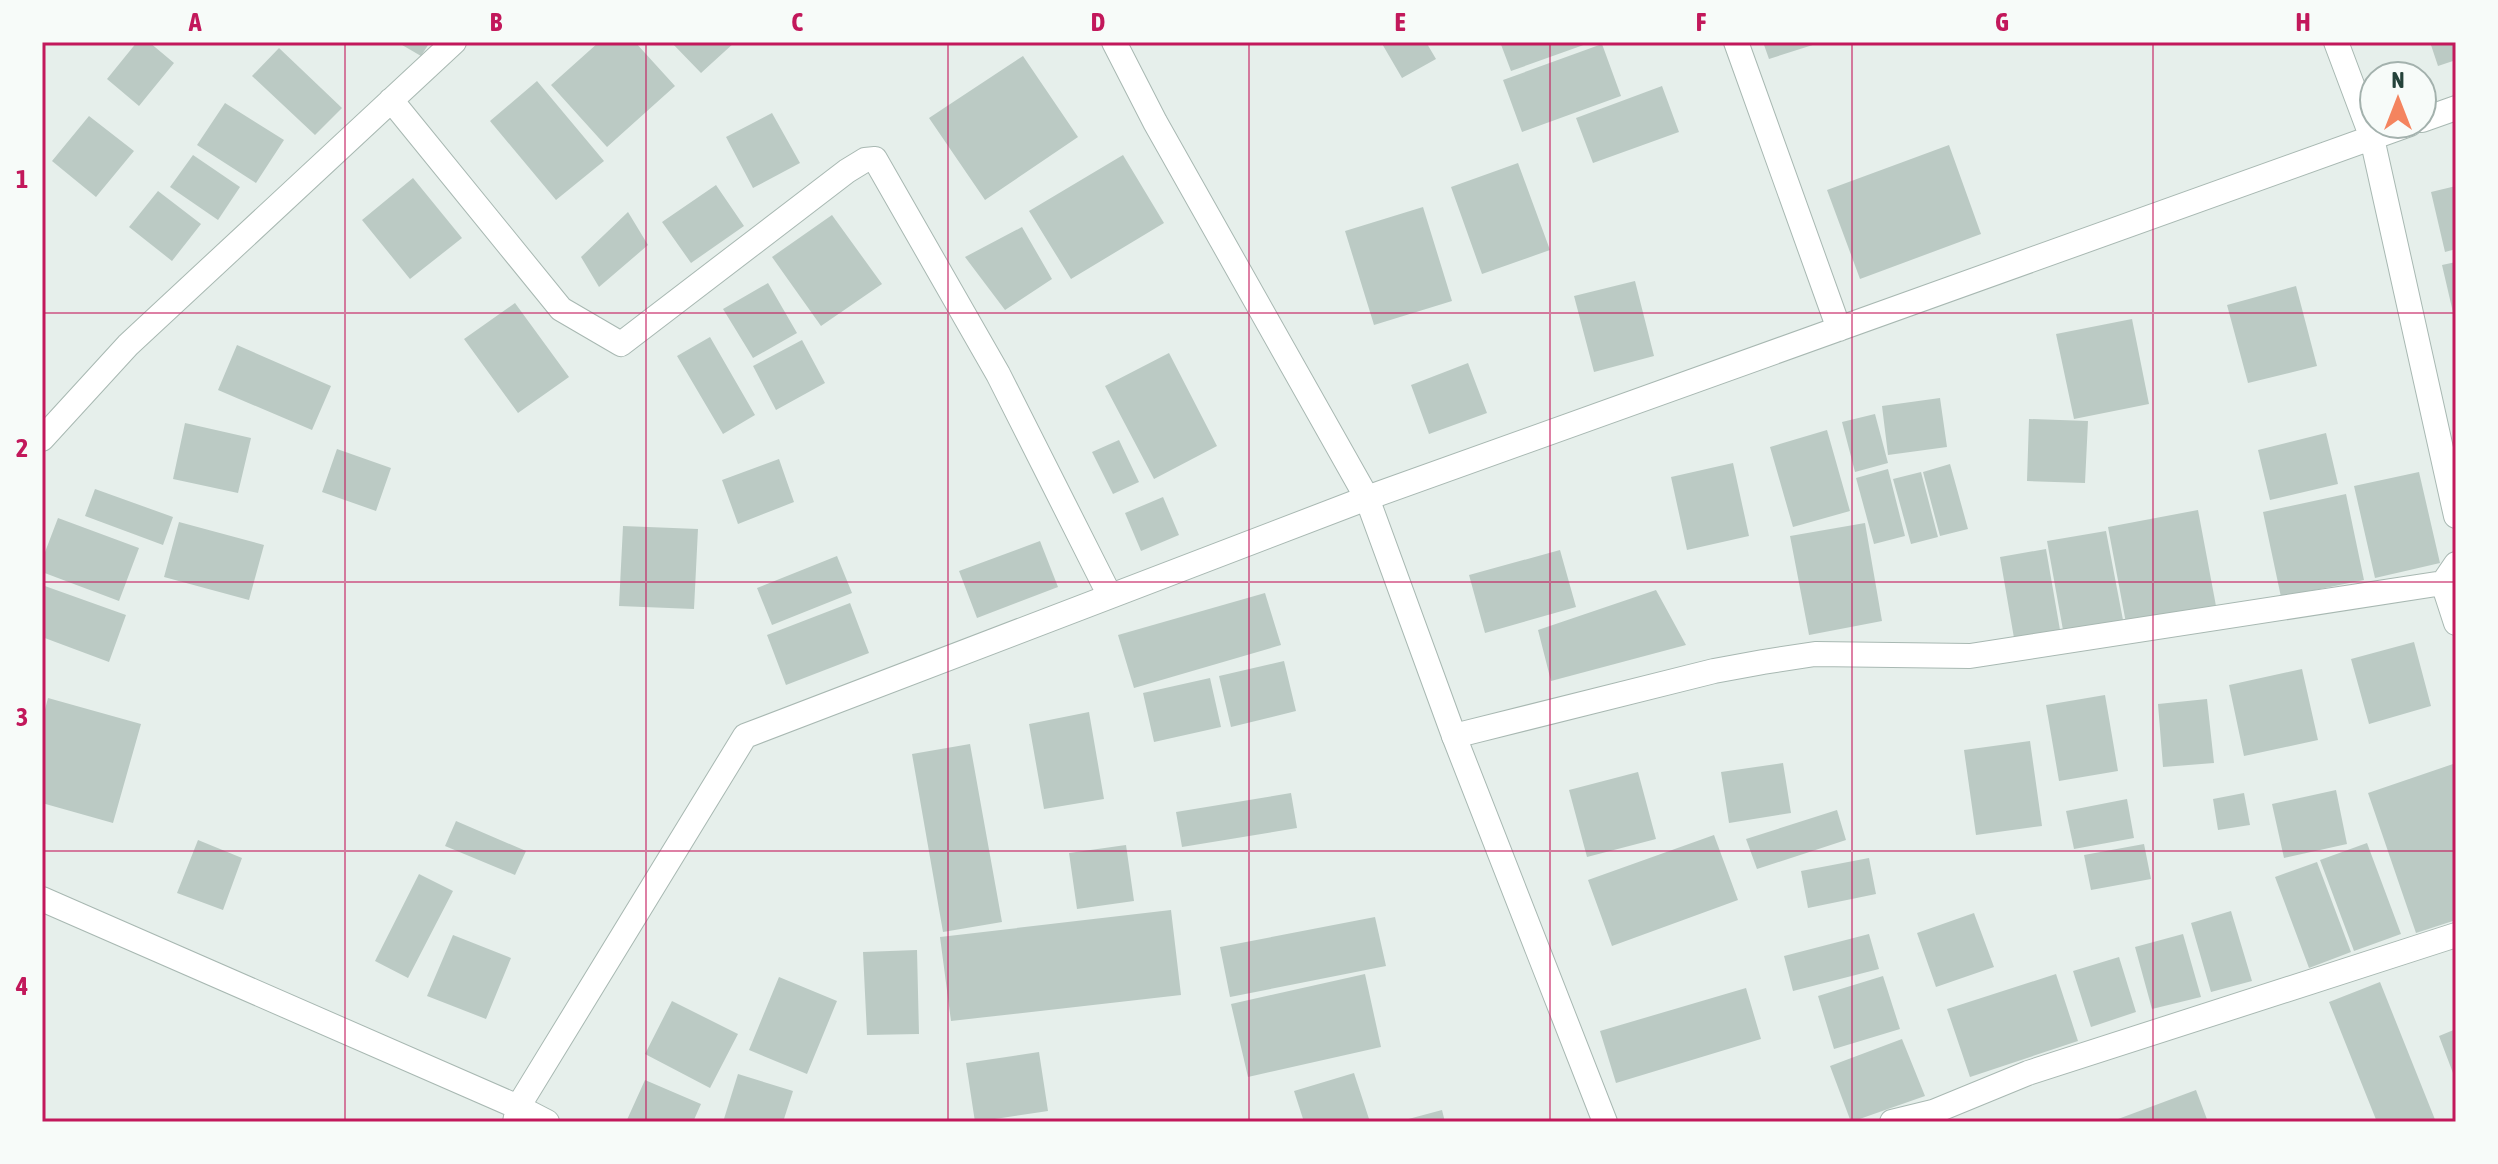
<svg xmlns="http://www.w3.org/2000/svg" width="2498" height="1164" font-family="'Asap Condensed',sans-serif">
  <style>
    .building { fill: #bbcac4 }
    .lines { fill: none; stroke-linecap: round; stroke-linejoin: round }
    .minor-casing { stroke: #a8b8b2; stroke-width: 26 }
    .tertiary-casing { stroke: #a8b8b2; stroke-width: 26 }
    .minor { stroke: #fff; stroke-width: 24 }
    .tertiary { stroke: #fff; stroke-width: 24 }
    .grid { fill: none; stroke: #c2185b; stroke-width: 2; stroke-opacity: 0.55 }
    .neatline { fill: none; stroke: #c2185b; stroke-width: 3 }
    .grid-label { font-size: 26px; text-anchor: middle; font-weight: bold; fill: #c2185b }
  </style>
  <rect width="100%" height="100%" fill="#e6efeb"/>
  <!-- building -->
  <path class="building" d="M137 42H149L174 63 139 106 107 79Z
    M397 42H430L421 56Z
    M599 42H635L675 86 607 147 551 85Z
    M671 42H735L701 73Z
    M1381 42H1426L1436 59 1402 78Z
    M1500 42H1592L1511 71Z
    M1763 42H1819V43L1769 59Z
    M2430 42H2456V60L2438 66Z
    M1602 44 1621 96 1522 132 1503 80Z
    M279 48 342 108 315 135 252 76Z
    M1023 56 1078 137 985 200 929 118Z
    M537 81 604 161 556 200 490 121Z
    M1662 86 1679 132 1593 163 1576 118Z
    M225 103 284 140 256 183 197 145Z
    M772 113 800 163 753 188 726 137Z
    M89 116 134 151 96 197 52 161Z
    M1949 145 1981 234 1860 279 1827 190Z
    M193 155 240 187 218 220 170 187Z
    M1123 155 1164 223 1071 279 1029 211Z
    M1518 163 1550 250 1482 274 1451 187Z
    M413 178 462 238 410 279 362 220Z
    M716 185 744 226 691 263 662 222Z
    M2456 186V249L2445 252 2431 192Z
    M158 191 201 224 172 261 129 227Z
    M1423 207 1452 301 1374 325 1345 231Z
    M628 212 648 245 599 287 581 257Z
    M832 215 882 284 821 326 772 257Z
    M1022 227 1052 279 1005 310 965 257Z
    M2456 262V321H2455L2442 265Z
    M1635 281 1654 356 1594 372 1574 296Z
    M768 283 797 333 753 358 723 309Z
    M2296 286 2317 366 2248 383 2227 305Z
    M515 303 569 377 518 413 464 339Z
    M2132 319 2149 404 2074 419 2056 334Z
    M710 337 755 415 723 434 677 356Z
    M802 340 825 383 776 410 753 366Z
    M237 345 331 386 312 430 218 390Z
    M1169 353 1217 446 1154 479 1105 386Z
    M1468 363 1487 413 1429 434 1411 385Z
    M1940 398 1947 447 1888 455 1882 406Z
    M1875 414 1888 463 1855 472 1842 422Z
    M2029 419 2088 421 2085 483 2027 481Z
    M185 423 251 438 238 493 173 479Z
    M1827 430 1850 511 1793 527 1770 447Z
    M2326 433 2338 484 2270 500 2258 450Z
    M1119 440 1139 482 1113 494 1092 452Z
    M337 449 391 468 376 511 322 492Z
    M779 459 794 502 738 524 722 480Z
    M1733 463 1749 536 1687 550 1671 477Z
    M1950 464 1968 529 1940 536 1923 472Z
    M1888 469 1905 536 1874 544 1856 478Z
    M1921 472 1938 537 1911 544 1893 479Z
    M2419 472 2440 563 2375 578 2354 486Z
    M95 489 173 517 163 545 85 516Z
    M2346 494 2364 580 2281 597 2263 512Z
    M1163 497 1179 535 1141 551 1125 513Z
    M2198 510 2216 606 2126 623 2108 527Z
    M58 518 139 548 119 601 42 572V560Z
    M179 522 264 545 249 600 164 577Z
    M1865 523 1882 621 1809 635 1790 536Z
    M623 526 698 529 694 609 619 606Z
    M2106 531 2123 620 2063 630 2047 541Z
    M1040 541 1058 587 977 618 959 571Z
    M2046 549 2060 630 2014 638 2000 557Z
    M1560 550 1576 607 1485 633 1469 575Z
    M837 556 852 593 772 625 757 588Z
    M42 585 126 615 109 662 42 637Z
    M1656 590 1686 645 1551 681 1538 630Z
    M1265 593 1281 645 1134 688 1118 635Z
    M850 603 869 653 786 685 767 635Z
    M2414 642 2431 706 2369 724 2351 659Z
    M1284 661 1296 711 1231 727 1219 676Z
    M2302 669 2318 740 2244 756 2229 685Z
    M1210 678 1221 727 1154 742 1143 693Z
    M2105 695 2118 771 2059 781 2046 705Z
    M48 698 141 724 113 823 42 803V721Z
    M2207 699 2214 763 2163 767 2158 704Z
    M1089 712 1104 799 1044 809 1029 724Z
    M2030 741 2042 826 1976 835 1964 750Z
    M970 744 1002 922 943 932 912 754Z
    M1783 763 1791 813 1729 823 1721 772Z
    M2456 763V920L2416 933 2368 793Z
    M1638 772 1656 839 1587 857 1569 790Z
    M2336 790 2347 844 2284 858 2272 804Z
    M1291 793 1297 828 1182 847 1176 812Z
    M2244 793 2250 825 2218 830 2213 799Z
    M2127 799 2134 838 2074 849 2066 811Z
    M1837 810 1846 840 1757 869 1746 839Z
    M456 821 526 851 515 875 445 846Z
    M1714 835 1738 900 1612 946 1588 880Z
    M198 840 242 858 223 910 177 893Z
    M2367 843 2401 934 2354 951 2320 860Z
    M2144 844 2151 879 2091 890 2084 855Z
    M1126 845 1134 901 1077 909 1069 853Z
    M1869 858 1876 894 1808 908 1801 871Z
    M2317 862 2351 952 2309 968 2275 877Z
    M419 874 453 891 408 978 375 961Z
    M1171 910 1181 995 951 1021 940 937Z
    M2231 911 2252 981 2211 992 2191 923Z
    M1974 913 1994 967 1936 987 1917 933Z
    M1375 917 1386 966 1230 997 1220 947Z
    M1869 934 1879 969 1793 991 1784 956Z
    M2183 934 2201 997 2152 1009 2135 947Z
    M453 935 511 958 486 1019 427 996Z
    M917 950 919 1034 867 1035 863 952Z
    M2119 957 2136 1012 2091 1027 2073 971Z
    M1365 974 1381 1047 1248 1077 1231 1004Z
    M2056 974 2078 1041 1970 1077 1947 1009Z
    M1883 976 1900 1029 1834 1049 1818 996Z
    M779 977 837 1001 807 1074 749 1050Z
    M2380 982 2436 1122H2377L2329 1002Z
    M1746 988 1761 1039 1616 1083 1600 1031Z
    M672 1001 738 1034 710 1088 645 1054Z
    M2456 1029V1081L2439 1036Z
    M1902 1039 1925 1096 1851 1122 1830 1066Z
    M1039 1052 1048 1111 975 1122 966 1063Z
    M1354 1073 1370 1122H1304L1294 1091Z
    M738 1074 793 1091 783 1122H723Z
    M645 1080 701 1104 693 1122H626Z
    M2196 1090 2208 1122H2110Z
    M1442 1110 1445 1122H1402L1401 1121Z"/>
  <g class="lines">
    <!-- minor casing -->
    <g class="minor-casing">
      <path id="minor" d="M1736 42 1839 329
        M2336 42 2372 138 2456 516
        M391 100 561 309 621 344 847 171 865 160 875 159 998 374 1110 596
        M2422 120 2456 108
        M42 439 128 345 454 42
        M2443 583 2456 623
        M1454 736 1714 671 1763 662 1815 654 1970 656 2443 583 2456 564
        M42 899 518 1107 547 1122
        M515 1122 518 1107 745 736 1367 498 2410 124
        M1892 1122 1933 1112 2028 1073 2456 935"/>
    </g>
    <!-- tertiary casing -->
    <g class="tertiary-casing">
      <path id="tertiary" d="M1114 42 1155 122 1367 498 1454 736 1605 1122"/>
    </g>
    <!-- minor -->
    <use href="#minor" class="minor"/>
    <!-- tertiary -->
    <use href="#tertiary" class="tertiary"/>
  </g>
  <!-- grid -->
  <path class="grid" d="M345 42V1122M646 42V1122M948 42V1122M1249 42V1122M1550 42V1122M1852 42V1122M2153 42V1122M42 313H2456M42 582H2456M42 851H2456"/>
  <!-- border -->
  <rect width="2498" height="1164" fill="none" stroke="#f7fbf9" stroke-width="88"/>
  <!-- north arrow -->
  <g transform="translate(2398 100)"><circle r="38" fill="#f7fbf9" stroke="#a3b1ad" stroke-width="2"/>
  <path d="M0-6L14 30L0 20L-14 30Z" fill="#f4845f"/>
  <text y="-12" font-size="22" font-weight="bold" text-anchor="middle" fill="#24423a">N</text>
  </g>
  <rect x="44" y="44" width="2410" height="1076" class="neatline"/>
  <g class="grid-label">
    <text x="195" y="31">A</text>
    <text x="496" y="31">B</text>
    <text x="797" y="31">C</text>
    <text x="1098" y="31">D</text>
    <text x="1400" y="31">E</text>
    <text x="1701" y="31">F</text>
    <text x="2002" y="31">G</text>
    <text x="2303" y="31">H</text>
    <text x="22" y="188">1</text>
    <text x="22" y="457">2</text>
    <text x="22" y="726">3</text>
    <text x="22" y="995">4</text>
  </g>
</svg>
